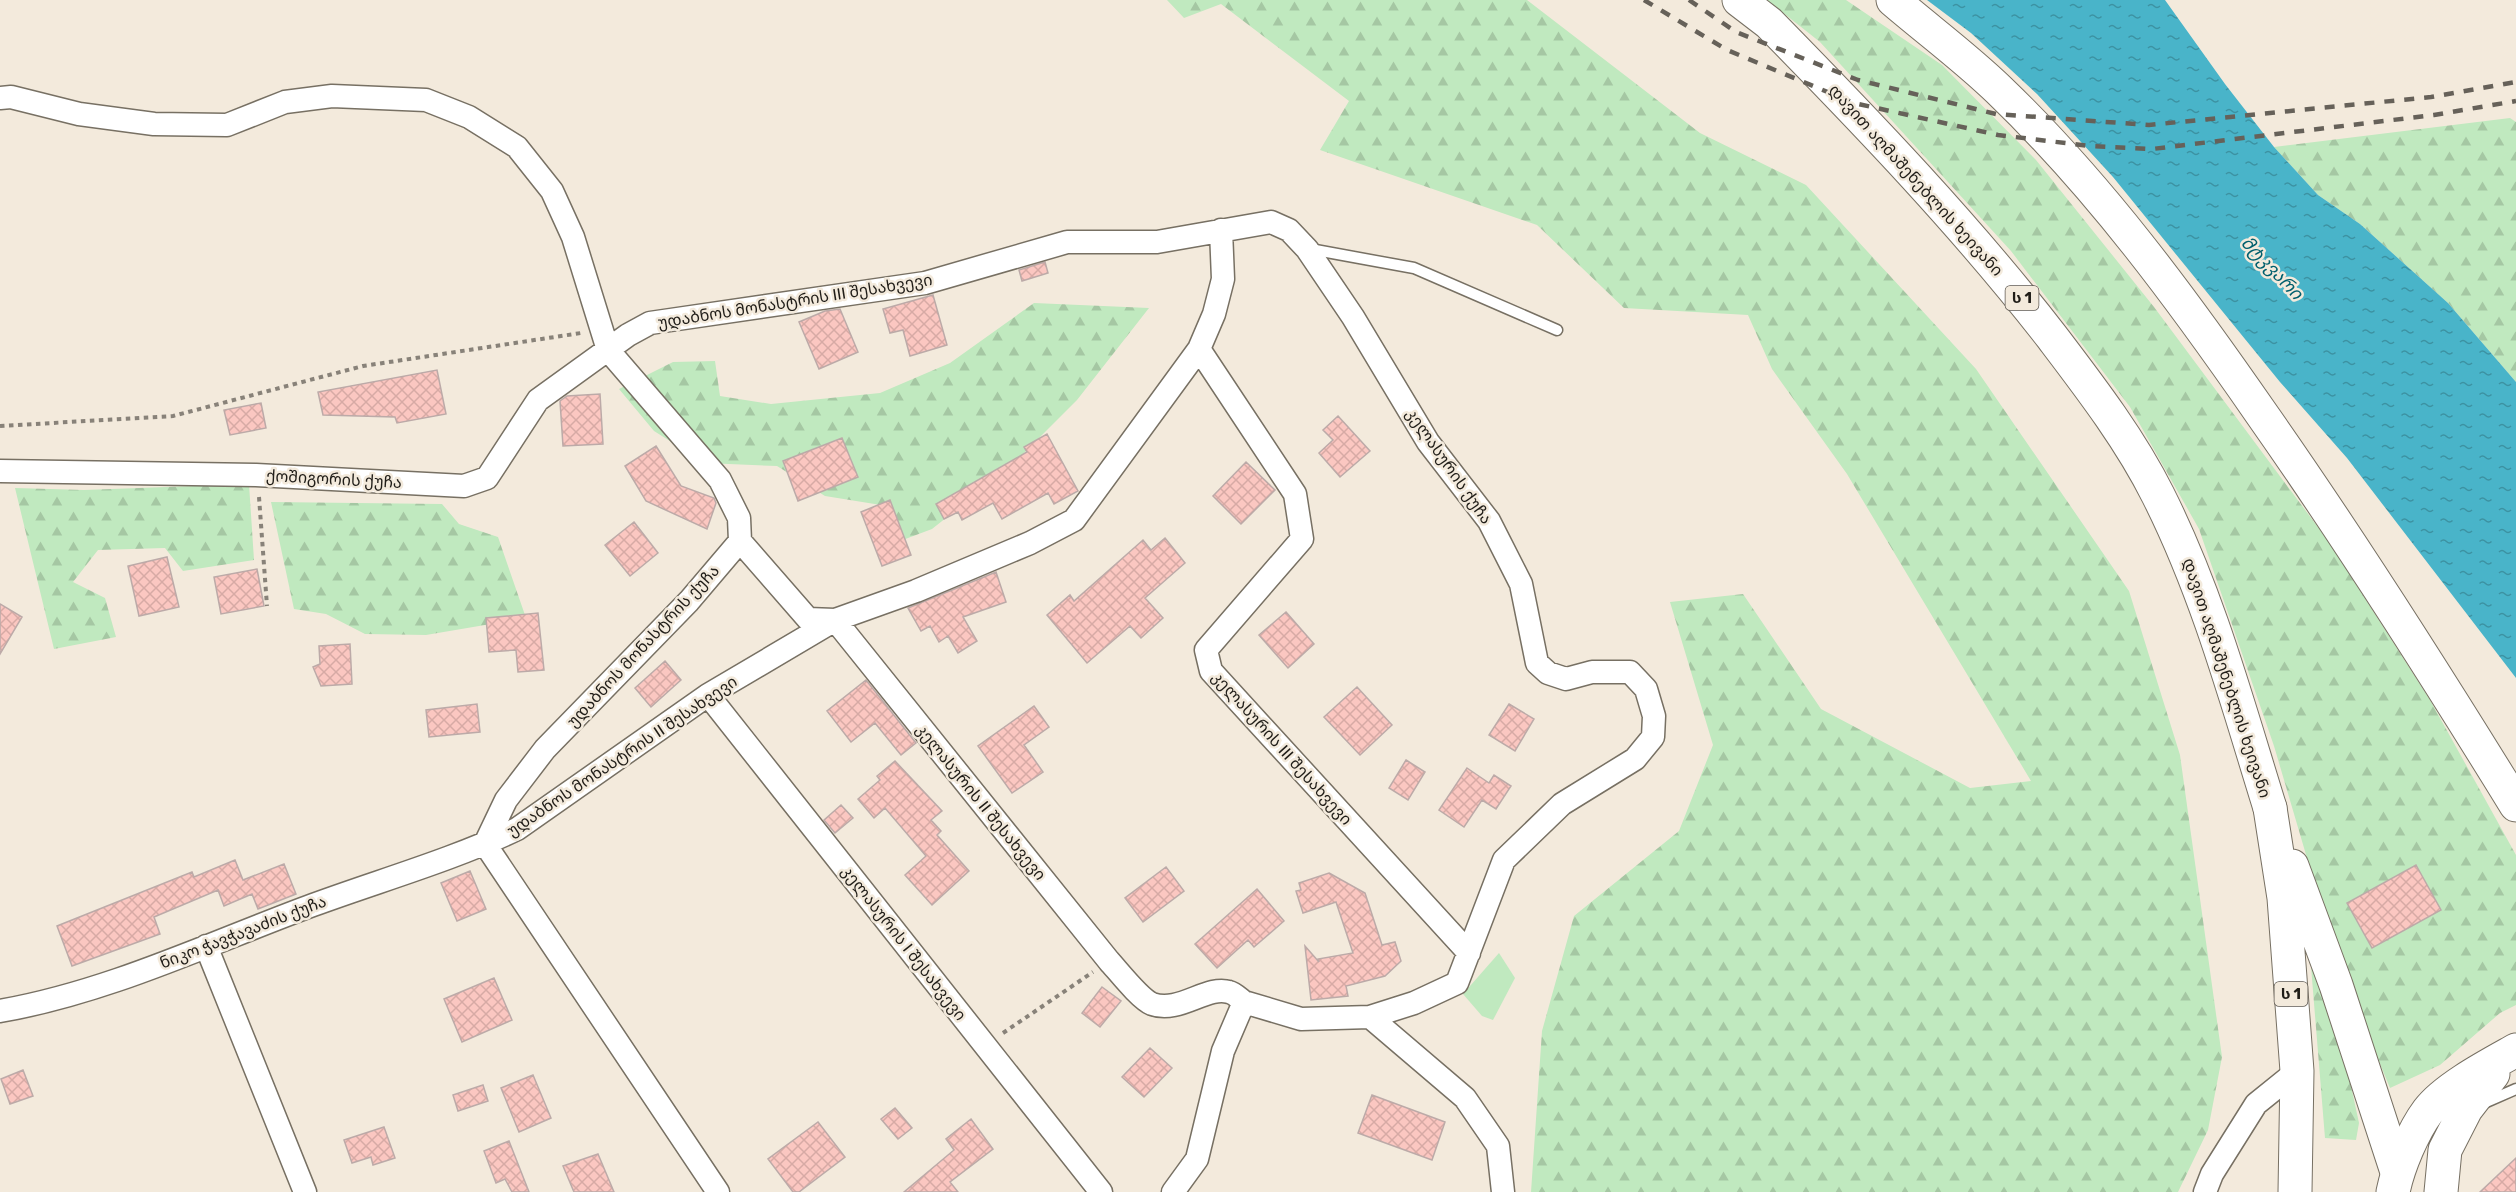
<svg xmlns="http://www.w3.org/2000/svg" width="2516" height="1192" font-family="Rubik,'Noto Sans Georgian',sans-serif">
  <style>
    .green { fill: #c0e9bf }
    .forest { fill: url(#forest-firs) }
    .water { fill: url(#water-ripples) }
    .building { fill: url(#building-cross-hatch); stroke: #bcaaa8; stroke-width: 1.5 }
    .lines { fill: none; stroke-linecap: round; stroke-linejoin: round }
    .service-casing { stroke: #777063; stroke-width: 13 }
    .minor-casing { stroke: #777063; stroke-width: 25 }
    .primary-casing { stroke: #777063; stroke-width: 35 }
    .trunk-casing { stroke: #777063; stroke-width: 35 }
    .motorway-casing { stroke: #777063; stroke-width: 35 }
    .path { stroke: #888279; stroke-width: 4; stroke-dasharray: 4.5 4.5; stroke-linecap: butt }
    .service { stroke: #fff; stroke-width: 10 }
    .minor { stroke: #fff; stroke-width: 22 }
    .primary { stroke: #fff; stroke-width: 33 }
    .trunk { stroke: #fff; stroke-width: 33 }
    .motorway { stroke: #fff; stroke-width: 33 }
    .rail { stroke: #666159; stroke-width: 4.5; stroke-dasharray: 10 10; stroke-linecap: butt }
    .labels { text-anchor: middle; dominant-baseline: central; stroke-width: 5; stroke-linejoin: round; paint-order: stroke }
    .shield { fill: #f3eadc; stroke: #5f5a53; stroke-width: 1.5 }
    .shield-label { font-size: 15px; font-weight: bold; fill: #201d18 }
    .street-label { font-size: 16px; fill: #201d18; stroke: #f3eadc }
    .water-label { font-size: 18px; font-style: italic; fill: #005f6d; stroke: #f3eadc }
  </style>
  <defs>
    <pattern id="forest-firs" width="22" height="20" patternUnits="userSpaceOnUse" patternTransform="scale(1.5)"><rect width="22" height="20" fill="#c0e9bf"/><path d="M5 1l3.5 6h-7zM16 11l3.5 6h-7z" fill="#a5c7a3"/></pattern>
    <pattern id="water-ripples" width="26" height="14" patternUnits="userSpaceOnUse" patternTransform="scale(1.5)"><rect width="26" height="14" fill="#49b4c9"/><path d="M2 4q2-2 4 0t4 0M15 11q2-2 4 0t4 0" fill="none" stroke="#3c92a2"/></pattern>
    <pattern id="building-cross-hatch" width="8" height="8" patternUnits="userSpaceOnUse" patternTransform="scale(1.5)"><rect width="8" height="8" fill="#fbc7c1"/><path d="M0 0l8 8M0 8l8-8" fill="none" stroke="#d7aaa5"/></pattern>
  </defs>
  <rect width="100%" height="100%" fill="#f3eadc"/>
  <!-- green -->
  <path class="green" d="M1499 953 1515 978 1493 1020 1482 1016 1463 994Z"/>
  <!-- forest -->
  <path class="forest" d="M1167 0H1527L1700 133 1806 185 1976 369 2129 591 2180 755 2222 1057 2208 1130 2178 1192H1531L1542 1031 1574 916 1679 831 1713 745 1670 602 1743 594 1821 709 1970 788 2031 781 1847 474 1772 369 1748 315 1624 308 1537 225 1320 150 1349 101 1221 4 1184 18Z
    M1767 0H1846L1942 65 2036 160 2154 307 2329 542 2430 700 2516 855V1005L2500 1013 2440 1065 2390 1088 2337 960 2274 746 2199 529 2130 407 2011 251 1820 42Z
    M2510 118 2516 122V382L2448 303 2360 224 2318 195 2274 147Z
    M1034 303 1149 308 1077 400 1009 468 932 529 900 541 887 506 825 496 777 466 705 463 654 431 619 389 673 362 715 361 720 396 771 404 880 393 950 363Z
    M249 484 254 560 183 571 165 548 98 550 73 582 105 598 116 637 54 649 15 488 84 490Z
    M271 502 442 504 459 524 498 537 526 618 426 635 365 634 326 614 294 609Z
    M2310 954 2337 1021 2359 1123 2356 1140 2325 1138Z"/>
  <!-- water -->
  <path class="water" d="M1927 0H2165L2225 84 2274 147 2318 195 2360 224 2448 303 2516 382V678L2347 458 2280 382 2113 177 2037 94 1971 33Z"/>
  <!-- building -->
  <path class="building" d="M1045 262 1048 273 1022 281 1019 270Z
    M933 295 947 345 910 356 903 330 890 333 883 309Z
    M840 309 858 352 819 369 799 322 825 311Z
    M437 370 446 414 397 423 395 417 323 415 318 392Z
    M600 394 603 444 563 446 560 401 567 396Z
    M261 403 266 428 230 435 224 410Z
    M1338 416 1370 451 1340 477 1319 453 1333 440 1323 430Z
    M1047 434 1078 491 1054 504 1048 493 1002 519 993 503 962 520 958 512 944 519 936 504 1027 452 1024 447Z
    M842 438 858 477 798 501 783 461Z
    M656 446 681 486 714 498 716 503 707 529 646 501 625 466Z
    M1246 462 1275 490 1241 524 1213 496Z
    M890 500 911 555 882 566 861 512Z
    M634 522 658 553 630 576 605 545Z
    M1165 538 1185 563 1145 598 1163 618 1141 638 1130 626 1087 663 1047 615 1070 595 1074 601 1143 540 1151 550Z
    M167 557 179 607 139 616 128 566Z
    M257 569 264 606 221 614 214 577Z
    M996 572 1006 602 963 617 977 641 958 653 948 636 939 642 930 626 921 631 908 608Z
    M0 604 22 617 0 654Z
    M1286 612 1314 644 1288 668 1259 635Z
    M538 613 544 670 518 672 516 650 489 652 486 618Z
    M350 644 352 684 321 686 313 667 320 664 319 646Z
    M665 661 681 680 651 707 635 688Z
    M866 680 916 743 901 755 875 723 851 742 827 711Z
    M1357 687 1392 725 1360 755 1324 717Z
    M477 704 480 732 429 737 426 710Z
    M1509 704 1534 719 1515 751 1489 735Z
    M1034 706 1049 727 1024 745 1043 772 1012 793 978 746Z
    M1406 760 1425 772 1408 800 1389 788Z
    M895 761 942 811 931 820 941 831 937 835 969 871 932 905 905 875 926 856 885 808 874 818 858 799 880 780 877 776Z
    M1467 768 1489 783 1494 775 1511 786 1496 809 1482 800 1464 827 1439 810Z
    M841 805 853 818 835 833 824 820Z
    M235 860 243 880 284 864 296 894 258 909 252 894 224 906 218 890 154 917 160 934 72 966 57 926 192 872 194 877Z
    M2416 865 2441 910 2372 948 2347 903Z
    M1166 867 1184 891 1143 922 1125 898Z
    M470 871 486 909 457 921 441 883Z
    M1329 873 1365 893 1382 945 1395 942 1401 961 1385 976 1346 986 1348 996 1311 1000 1305 946 1319 962 1318 959 1353 953 1336 902 1303 913 1296 891 1301 890 1299 883Z
    M1257 889 1284 921 1254 947 1248 940 1217 968 1195 944Z
    M494 978 512 1020 462 1042 444 999Z
    M1102 987 1121 1001 1100 1027 1082 1013Z
    M1150 1048 1172 1068 1144 1097 1122 1077Z
    M23 1070 33 1096 10 1104 1 1079Z
    M533 1075 551 1118 519 1132 501 1088Z
    M483 1085 488 1101 458 1111 453 1095Z
    M1372 1095 1445 1122 1432 1160 1358 1133Z
    M895 1108 912 1128 898 1139 881 1119Z
    M971 1119 993 1149 950 1182 958 1192H904L954 1150 946 1139Z
    M818 1122 845 1157 799 1192H793L768 1159Z
    M384 1127 395 1158 373 1165 371 1157 352 1163 344 1140Z
    M509 1141 529 1192H512L505 1179 496 1183 484 1151Z
    M598 1154 614 1192H574L563 1166Z
    M2516 1158V1192H2480Z"/>
  <g class="lines">
    <!-- service casing -->
    <g class="service-casing">
      <path id="service" d="M1310 249 1414 268 1557 330
        M2484 1103 2516 1089"/>
    </g>
    <!-- minor casing -->
    <g class="minor-casing">
      <path id="minor" d="M0 98 11 97 79 114 154 124 227 125 285 102 332 96 426 100 469 117 517 147 552 191 573 237 608 350 720 480 739 518 740 541 689 601 545 749 506 800 485 844 718 1192
        M1199 349 1295 494 1302 539 1206 650 1211 671 1469 953
        M0 471 256 475 464 486 487 478 538 400 628 335 650 323 925 283 1067 242H1157L1271 222 1289 230 1307 249 1353 317 1428 442 1489 521 1521 584 1537 663 1548 673 1566 679 1592 672H1630L1646 689 1654 716 1653 737 1635 759 1562 804 1504 860 1457 983 1414 1003 1370 1017
        M740 541 808 619 835 620 1109 961C1119 972 1140 999 1152 1004 1179 1014 1207 985 1229 992 1234 993 1240 999 1244 1002
        M708 695 1101 1192
        M206 946 305 1192
        M0 1011C109 992 210 943 313 905 381 880 452 860 517 829L708 695 835 620 916 591 1030 543 1074 520 1199 349 1214 314 1223 279 1221 230
        M1173 1192 1197 1159 1223 1051 1244 1002 1301 1019 1370 1017 1465 1098 1498 1146 1503 1192
        M2205 1192 2212 1174 2256 1104 2297 1071"/>
    </g>
    <!-- primary casing -->
    <g class="primary-casing">
      <path id="primary" d="M2393 1192C2398 1167 2413 1131 2428 1111 2445 1088 2491 1064 2516 1050
        M2441 1192 2445 1150 2466 1109 2493 1074"/>
    </g>
    <!-- trunk casing -->
    <g class="trunk-casing">
      <path id="trunk" d="M2270 808 2284 898 2297 1071 2295 1192
        M2292 866 2336 985 2397 1172"/>
    </g>
    <!-- motorway casing -->
    <g class="motorway-casing">
      <path id="motorway" d="M1739 0 1769 23C1868 124 1965 225 2052 337 2090 387 2130 439 2158 495 2208 594 2237 702 2270 808
        M1893 0C1928 30 1966 58 1999 90 2099 186 2182 299 2261 413 2351 541 2434 672 2516 805"/>
    </g>
    <!-- path -->
    <path class="path" d="M0 426 173 416 363 366 581 333
      M259 497 267 606
      M1003 1033 1093 972"/>
    <!-- service -->
    <use href="#service" class="service"/>
    <!-- minor -->
    <use href="#minor" class="minor"/>
    <!-- primary -->
    <use href="#primary" class="primary"/>
    <!-- trunk -->
    <use href="#trunk" class="trunk"/>
    <!-- motorway -->
    <use href="#motorway" class="motorway"/>
    <!-- rail -->
    <path class="rail" d="M1644 0 1727 50 1854 103 1998 135 2090 146 2152 149 2434 115 2516 101
      M1689 0 1736 32 1858 80 1996 114 2149 125 2431 97 2516 82"/>
  </g>
  <g class="labels">
    <!-- shield labels -->
    <g class="shield">
      <rect x="2005.5" y="286" width="33" height="24" rx="4.5"/>
      <rect x="2274.5" y="982" width="33" height="24" rx="4.5"/>
    </g>
    <g class="shield-label">
      <text x="2022" y="298">ს 1</text>
      <text x="2291" y="994">ს 1</text>
    </g>
    <!-- street labels -->
    <g class="street-label">
      <text transform="translate(1916 180) rotate(48)">დავით აღმაშენებლის ხეივანი</text>
      <text transform="translate(795 301) rotate(-9)">უდაბნოს მონასტრის III შესახვევი</text>
      <text transform="translate(1449 466) rotate(55)">კელასურის ქუჩა</text>
      <text transform="translate(334 479) rotate(3)">ქოშიგორის ქუჩა</text>
      <text transform="translate(643 646) rotate(-47)">უდაბნოს მონასტრის ქუჩა</text>
      <text transform="translate(2227 678) rotate(72)">დავით აღმაშენებლის ხეივანი</text>
      <text transform="translate(1282 748) rotate(48)">კელასურის III შესახვევი</text>
      <text transform="translate(622 756) rotate(-34)">უდაბნოს მონასტრის II შესახვევი</text>
      <text transform="translate(981 802) rotate(51)">კელასურის II შესახვევი</text>
      <text transform="translate(243 932) rotate(-21)">ნიკო ჭავჭავაძის ქუჩა</text>
      <text transform="translate(904 943) rotate(52)">კელასურის I შესახვევი</text>
    </g>
    <!-- water labels -->
    <g class="water-label">
      <text transform="translate(2272 268) rotate(46)">მტკვარი</text>
    </g>
  </g>
</svg>
